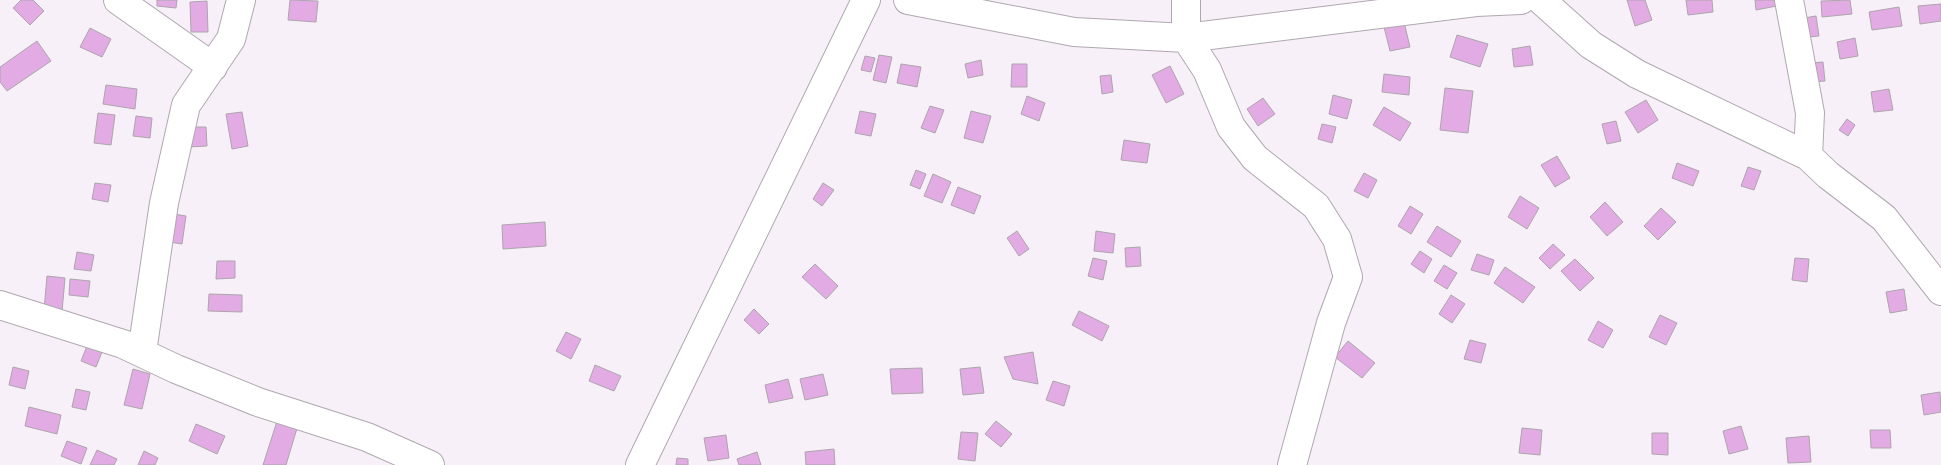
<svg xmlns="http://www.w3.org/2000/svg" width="1941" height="465" font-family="Lora,serif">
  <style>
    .building { fill: #e3abe4; stroke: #aca5ac }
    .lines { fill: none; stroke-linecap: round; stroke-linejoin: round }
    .street-casing { stroke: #afa8af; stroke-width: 30 }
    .street { stroke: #fff; stroke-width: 28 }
  </style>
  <rect width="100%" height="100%" fill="#f8f0f8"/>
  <!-- building -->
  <path class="building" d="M21 0H33L44 11 30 25 13 8Z
    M157 0H177L176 8 157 6Z
    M290 0 318 1 316 22 288 20Z
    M1627 0H1645L1652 20 1635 26Z
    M1686 0H1712L1713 12 1688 15Z
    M1755 0H1786L1787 4 1756 10Z
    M1850 0 1852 14 1822 17 1821 1Z
    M207 1 208 32H191L190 2Z
    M1941 4V21L1920 24 1918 6Z
    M1899 7 1902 26 1872 30 1869 12Z
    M1816 16 1819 36 1807 37 1804 18Z
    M1404 22 1410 47 1390 51 1384 27Z
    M90 28 111 39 102 57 80 47Z
    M1457 35 1488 44 1480 67 1450 57Z
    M1855 38 1858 56 1840 59 1837 42Z
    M37 41 51 61 7 91 0 82V67Z
    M1530 46 1533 65 1514 67 1512 49Z
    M879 55 892 57 886 83 873 80Z
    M865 56 875 58 871 72 861 70Z
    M981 60 983 75 968 78 965 64Z
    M1823 62 1825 81 1812 82 1810 63Z
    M901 64 921 67 917 87 897 83Z
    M1012 64H1027V87H1011Z
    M1170 66 1184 94 1166 103 1152 75Z
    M1384 74 1410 77 1409 95 1382 92Z
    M1111 75 1113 92 1102 94 1100 76Z
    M106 85 137 89 135 109 103 104Z
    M1445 88 1473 91 1468 133 1440 130Z
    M1889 89 1893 110 1874 112 1871 92Z
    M1333 95 1352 100 1347 119 1329 114Z
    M1027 96 1045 103 1039 121 1021 114Z
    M1263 98 1275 114 1258 126 1247 109Z
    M1646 100 1658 120 1638 133 1625 112Z
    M930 106 944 110 935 133 921 128Z
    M1384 107 1411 123 1400 141 1373 125Z
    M860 111 876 114 871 136 855 133Z
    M971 111 991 116 983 143 964 138Z
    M242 112 248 146 232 149 226 114Z
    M98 113 115 115 111 145 94 143Z
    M136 116 152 118 150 138 133 136Z
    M1847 119 1855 125 1848 136 1839 130Z
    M1616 121 1621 141 1607 144 1602 124Z
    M1322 124 1336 127 1332 143 1318 139Z
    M188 127H206L207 146 188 147Z
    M1124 140 1150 144 1147 163 1121 160Z
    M1557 156 1570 178 1555 187 1541 165Z
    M1677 163 1699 171 1693 186 1672 178Z
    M1748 167 1761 171 1754 190 1741 186Z
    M916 170 926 174 920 189 910 185Z
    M1364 173 1377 180 1368 198 1354 191Z
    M933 174 951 182 942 203 924 196Z
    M95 183 111 185 108 202 92 199Z
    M823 183 834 190 822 206 813 199Z
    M958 187 981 196 974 214 951 205Z
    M1520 196 1539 208 1527 229 1508 217Z
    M1605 202 1623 222 1607 236 1590 217Z
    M1410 206 1423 214 1411 234 1398 226Z
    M1661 208 1676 222 1658 240 1644 226Z
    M168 213 186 216 182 244 163 241Z
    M545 222 546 246 503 249 502 225Z
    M1437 226 1461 241 1451 257 1427 242Z
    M1017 231 1029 249 1019 256 1007 238Z
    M1096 231 1115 234 1113 253 1094 251Z
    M1553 244 1565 255 1550 269 1539 258Z
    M1140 247 1141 266 1126 267 1125 248Z
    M1420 251 1432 259 1424 273 1411 264Z
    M77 252 94 255 91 271 74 269Z
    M1477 254 1494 260 1489 275 1471 270Z
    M1093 258 1107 261 1103 280 1088 276Z
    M1795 258 1809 259 1807 282 1792 280Z
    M1575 259 1594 278 1580 291 1561 271Z
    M217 261H235V278L216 279Z
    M815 264 838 286 826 299 802 277Z
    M1444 265 1457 273 1447 289 1434 281Z
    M1505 267 1535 287 1523 303 1494 283Z
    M47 276 65 278 62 312 44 310Z
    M70 279 90 281 88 297 69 295Z
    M1904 289 1907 310 1890 313 1886 292Z
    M209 294 242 295V312L208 311Z
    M1451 295 1465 304 1452 323 1439 314Z
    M754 309 769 324 759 334 744 320Z
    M1079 311 1109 326 1102 341 1072 325Z
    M1660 315 1677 323 1666 345 1649 337Z
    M1598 321 1613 330 1603 348 1588 340Z
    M566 332 581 339 571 359 556 351Z
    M1470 340 1486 344 1481 363 1464 359Z
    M1348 341 1375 363 1362 378 1335 357Z
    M87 346 102 352 96 367 81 361Z
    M1033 352 1038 384 1013 379 1004 357Z
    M595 365 621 376 614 391 589 381Z
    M13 367 29 371 25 389 9 385Z
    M980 367 984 393 963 395 960 369Z
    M922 368 923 393 892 394 890 369Z
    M133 369 150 374 142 409 124 405Z
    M823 374 828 395 805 400 800 379Z
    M788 379 793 398 769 403 765 385Z
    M1053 381 1070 386 1064 406 1046 400Z
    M76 389 90 392 86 410 72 407Z
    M1940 392 1941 412 1924 415 1921 395Z
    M29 407 61 415 57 434 25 426Z
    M278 418 298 425 286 465H263Z
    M996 421 1012 434 1001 447 985 434Z
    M196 424 225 436 217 454 189 441Z
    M1741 426 1748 449 1729 454 1723 431Z
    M1522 428 1542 430 1540 455 1519 453Z
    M1870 430H1890L1891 448H1871Z
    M961 432 978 433 975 461 958 459Z
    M1652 433H1668V455L1652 454Z
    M726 435 729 458 708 461 704 438Z
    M1809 436 1811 462 1788 463 1786 438Z
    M67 441 87 448 81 464 61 456Z
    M834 449 835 465H806L805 452Z
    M97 450 117 459 114 465H90Z
    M144 451 158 458 155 465H138Z
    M757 452 761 465H739L737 459Z
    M677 458 688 459V465H676Z"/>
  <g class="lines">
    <!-- street casing -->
    <g class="street-casing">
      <path id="street" d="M118 0 213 67
        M908 0 1074 32 1186 38 1476 2 1521 0
        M1186 0V38L1207 70 1231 127 1255 158 1316 206 1337 239 1348 277 1331 323 1292 465
        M1541 0 1591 45 1637 74 1808 156 1828 175 1884 218 1941 291
        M1789 0 1810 113 1808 156
        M0 305 123 344 176 369 258 402 367 437 430 465
        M142 352 164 203 186 105 231 39 241 0
        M640 465 866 0"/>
    </g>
    <!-- street -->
    <use href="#street" class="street"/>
  </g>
</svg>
